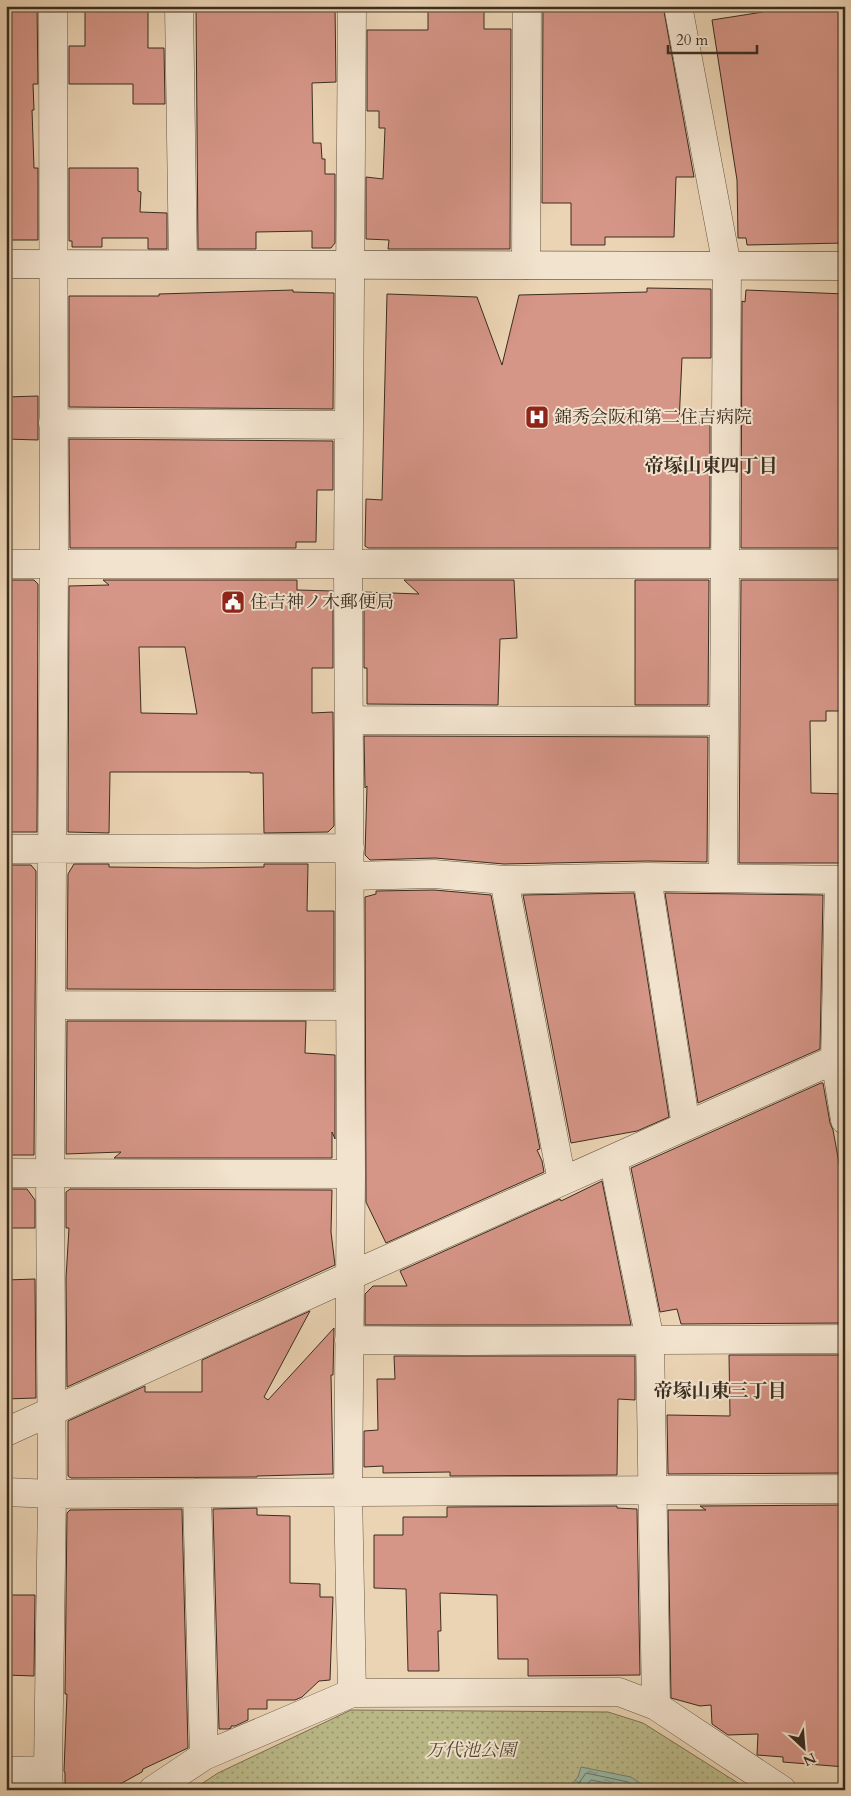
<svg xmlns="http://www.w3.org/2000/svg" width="851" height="1796" font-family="Cardo,'Noto Serif JP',serif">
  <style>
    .park { fill: url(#park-dots); stroke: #7b7455 }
    .water { fill: url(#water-ripples); stroke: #748171 }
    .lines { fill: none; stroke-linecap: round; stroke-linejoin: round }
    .shore { stroke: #6a7364; stroke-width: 1 }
    .building { fill: #d59587; stroke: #3a2d20; fill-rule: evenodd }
    .street-casing { stroke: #665745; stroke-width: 29 }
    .secondary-casing { stroke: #3a2d20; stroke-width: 29 }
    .street { stroke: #f2e3ce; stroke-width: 28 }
    .secondary { stroke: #f2e3ce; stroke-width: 28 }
    .labels { text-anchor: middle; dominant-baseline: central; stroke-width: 4; stroke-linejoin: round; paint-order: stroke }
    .poi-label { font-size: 18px; fill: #3a2d20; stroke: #f2e3ce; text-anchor: start }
    .park-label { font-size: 18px; font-style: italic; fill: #544935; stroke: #f2e3ce }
    .neighbourhood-label { font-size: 19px; font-weight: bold; fill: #3a2d20; stroke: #f2e3ce }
  </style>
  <defs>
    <pattern id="park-dots" width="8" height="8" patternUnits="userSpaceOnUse" patternTransform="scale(1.25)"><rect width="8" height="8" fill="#bcbb8a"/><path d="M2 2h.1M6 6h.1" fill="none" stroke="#9a9870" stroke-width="1.8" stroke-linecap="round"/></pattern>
    <pattern id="water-ripples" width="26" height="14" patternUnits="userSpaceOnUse" patternTransform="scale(1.25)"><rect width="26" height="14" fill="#9ab9a7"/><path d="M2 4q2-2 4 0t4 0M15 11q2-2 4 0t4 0" fill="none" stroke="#7f9788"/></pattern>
  </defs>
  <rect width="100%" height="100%" fill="#ebd4b4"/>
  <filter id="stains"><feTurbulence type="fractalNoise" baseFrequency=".004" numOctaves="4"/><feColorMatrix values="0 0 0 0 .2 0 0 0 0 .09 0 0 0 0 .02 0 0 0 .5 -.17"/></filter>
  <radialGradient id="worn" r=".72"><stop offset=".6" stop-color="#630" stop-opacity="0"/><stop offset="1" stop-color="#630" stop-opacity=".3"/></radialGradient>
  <!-- park -->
  <path class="park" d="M351 1710 608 1712 643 1723 749 1790H192L218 1773Z"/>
  <!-- water -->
  <path class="water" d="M581 1767 631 1777 650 1790H406L457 1786H524L559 1789 571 1785 578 1777Z"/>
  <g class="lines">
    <!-- shore -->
    <path class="shore" d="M574 1790 586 1773 628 1782 641 1790
      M582 1790 591 1780 626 1787 630 1790"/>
  </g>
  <!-- building -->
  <path class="building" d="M6 6H37L38 84H33L34 110H32L34 168H38V240H6Z
    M85 6H148V48H164L165 104H133V84H69V46H85Z
    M196 6H335L336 82 312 83 313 143H321L322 159H325V174H335V243L331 248H312V231L256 232V249H198Z
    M428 6H484V29H511L510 249H388L389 240 366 239V177L383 179 385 128H379V111H367V30H428Z
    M543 6H663L694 177H676L674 237H605V245H571V203H542Z
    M761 6H845V243L747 245 746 238H738L737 180 712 20 763 12Z
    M69 168H138V191L141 192 140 212 167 213V249H148V238H102V247H72V241H69Z
    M647 288 711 289V358H682L679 423 710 422V548H368L365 546 366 499 382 500 387 294 477 297 502 365 519 295 647 292Z
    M293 290V292L334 293 333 409 69 407V296H159V294Z
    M746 290 845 294 843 357H845V548H741L742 301 745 302Z
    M38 396V440L6 439V397Z
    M69 439 333 441V490H317L316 542H296V548H70Z
    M6 580H34L38 584 37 832H6Z
    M103 580H297V590L333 591V668H312V713L333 712 334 826 328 832 264 833 263 773H250V772H110L109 833 68 832 69 586 109 585ZM139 647H185L197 714 141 713Z
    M404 580H514L517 638 500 639 498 705 367 704V668H364V592L419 594Z
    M635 580H709L708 705H635Z
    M741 580H845V711H826V721H810L811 793 845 794V863H739Z
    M364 736 708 737 707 862 647 861 504 864 435 858 370 860 365 855 367 786 365 788Z
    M74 864H109V867L197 868 264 867V864H308L307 911H334V990L67 989 68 874Z
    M6 865H31L36 871 34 1155H6Z
    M434 890 491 895 540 1149 537 1150 542 1161 544 1172 386 1243 366 1202 365 897 376 894V891Z
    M634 893 669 1117 637 1131 571 1143 523 895Z
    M665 893 823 895 820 1049 698 1103Z
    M67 1021H306L305 1053 335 1055V1139L332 1132V1158H114L121 1152 66 1154Z
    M821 1083H823L830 1123 833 1130 845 1196V1323L681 1324 677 1309 660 1312 631 1168Z
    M602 1181 631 1325H365V1294L373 1286H407L400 1271 560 1199 561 1201Z
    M6 1189H27L35 1200V1228H6Z
    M70 1189 332 1190 331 1232 335 1265 67 1387 66 1278 69 1228H66V1192Z
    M35 1279 36 1398 6 1399V1280Z
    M310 1311 264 1397 268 1400 334 1328 333 1375H331L333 1474 257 1476V1477L71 1478 68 1476V1421L145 1386V1392H202V1360Z
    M729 1355H845V1473L668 1474 667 1415 730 1416Z
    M394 1356H635V1400L618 1399 617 1475 450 1476V1472L383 1473V1466L364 1467V1431L378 1430 377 1379H395Z
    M845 1505V1767L783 1762V1757L757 1755 758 1734 728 1735 712 1724 711 1705 700 1706 671 1698 668 1510H706L700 1506Z
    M617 1506V1508L637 1509 640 1675 528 1676V1659H498L497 1595 440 1593 441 1631H438L439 1671H408L406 1589 374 1588V1535H403V1517H447V1507Z
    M257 1508V1515L290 1516V1583L320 1584V1597H333L330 1680 319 1681 302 1697 295 1700H267V1709H248V1720L235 1726H231V1728L228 1729H219L213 1509Z
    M182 1509 188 1748 143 1769 142 1772 111 1789 65 1790V1773L64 1771 67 1694H65L67 1513 70 1510Z
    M6 1595H35L34 1676 6 1675Z"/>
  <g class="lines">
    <!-- street casing -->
    <g class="street-casing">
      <path id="street" d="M179 6 183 264
        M678 6 727 266 723 878
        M526 265 527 6
        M53 423 349 425
        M6 564H845
        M349 720 724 721
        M6 849 350 848
        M350 876 434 874 504 880 647 877 845 880
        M647 877 686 1126
        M504 880 562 1181
        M839 880 835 1059 845 1120
        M51 1005 350 1006
        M613 1159 650 1340 656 1706
        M6 1173 351 1174
        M349 1340 467 1341 845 1339
        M6 1432 350 1276 845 1055
        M6 1492 52 1494 845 1489
        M197 1493 204 1756
        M352 1693 348 1492 351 1174 348 564 352 6
        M6 1771 48 1770
        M49 1790 48 1770 52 1494 50 1174 54 564 53 6
        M153 1790 204 1756 352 1693 619 1692 656 1706 782 1790"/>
    </g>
    <!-- secondary casing -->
    <g class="secondary-casing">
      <path id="secondary" d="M6 264 845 266"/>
    </g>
    <!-- street -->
    <use href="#street" class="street"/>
    <!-- secondary -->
    <use href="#secondary" class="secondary"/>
  </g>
  <!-- icons -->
  <defs>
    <g id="hospital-square" transform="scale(1.25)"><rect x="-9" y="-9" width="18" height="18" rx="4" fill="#8f2418" stroke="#f2e3ce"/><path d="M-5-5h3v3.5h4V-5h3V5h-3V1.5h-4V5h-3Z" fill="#fff"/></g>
    <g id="civic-square" transform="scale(1.25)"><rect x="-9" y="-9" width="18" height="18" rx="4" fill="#8f2418" stroke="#f2e3ce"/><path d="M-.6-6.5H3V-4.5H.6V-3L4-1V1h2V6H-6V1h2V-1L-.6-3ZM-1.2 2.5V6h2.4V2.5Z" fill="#fff"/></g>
  </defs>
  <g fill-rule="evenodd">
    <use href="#hospital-square" x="537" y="417"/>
    <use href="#civic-square" x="233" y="602"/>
  </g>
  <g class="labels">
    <!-- poi labels -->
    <g class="poi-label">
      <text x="554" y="417">錦秀会阪和第二住吉病院</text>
      <text x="250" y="602">住吉神ノ木郵便局</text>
    </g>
    <!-- park labels -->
    <g class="park-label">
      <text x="471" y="1750">万代池公園</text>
    </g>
    <!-- neighbourhood labels -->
    <g class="neighbourhood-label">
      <text x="711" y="466">帝塚山東四丁目</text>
      <text x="720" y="1391">帝塚山東三丁目</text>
    </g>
  </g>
  <!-- margin -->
  <rect width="851" height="1796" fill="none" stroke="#ebd4b4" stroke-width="25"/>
  <rect x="8" y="8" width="836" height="1781" fill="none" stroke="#3a2d20" stroke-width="2.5"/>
  <rect x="12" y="12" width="826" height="1771" fill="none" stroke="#3a2d20"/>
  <!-- north arrow -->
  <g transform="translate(804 1748) rotate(154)" stroke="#f2e3ce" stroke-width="4" paint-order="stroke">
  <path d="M0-4L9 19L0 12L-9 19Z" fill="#3a2d20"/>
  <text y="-8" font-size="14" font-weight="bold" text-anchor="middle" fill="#3a2d20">N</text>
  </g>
  <!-- scale -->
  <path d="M668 45v8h89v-8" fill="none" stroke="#3a2d20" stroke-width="2.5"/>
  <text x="676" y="45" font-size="15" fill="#3a2d20" stroke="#f2e3ce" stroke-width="4" paint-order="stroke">20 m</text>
  <rect width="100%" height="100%" filter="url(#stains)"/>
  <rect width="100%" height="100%" fill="url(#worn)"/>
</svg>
